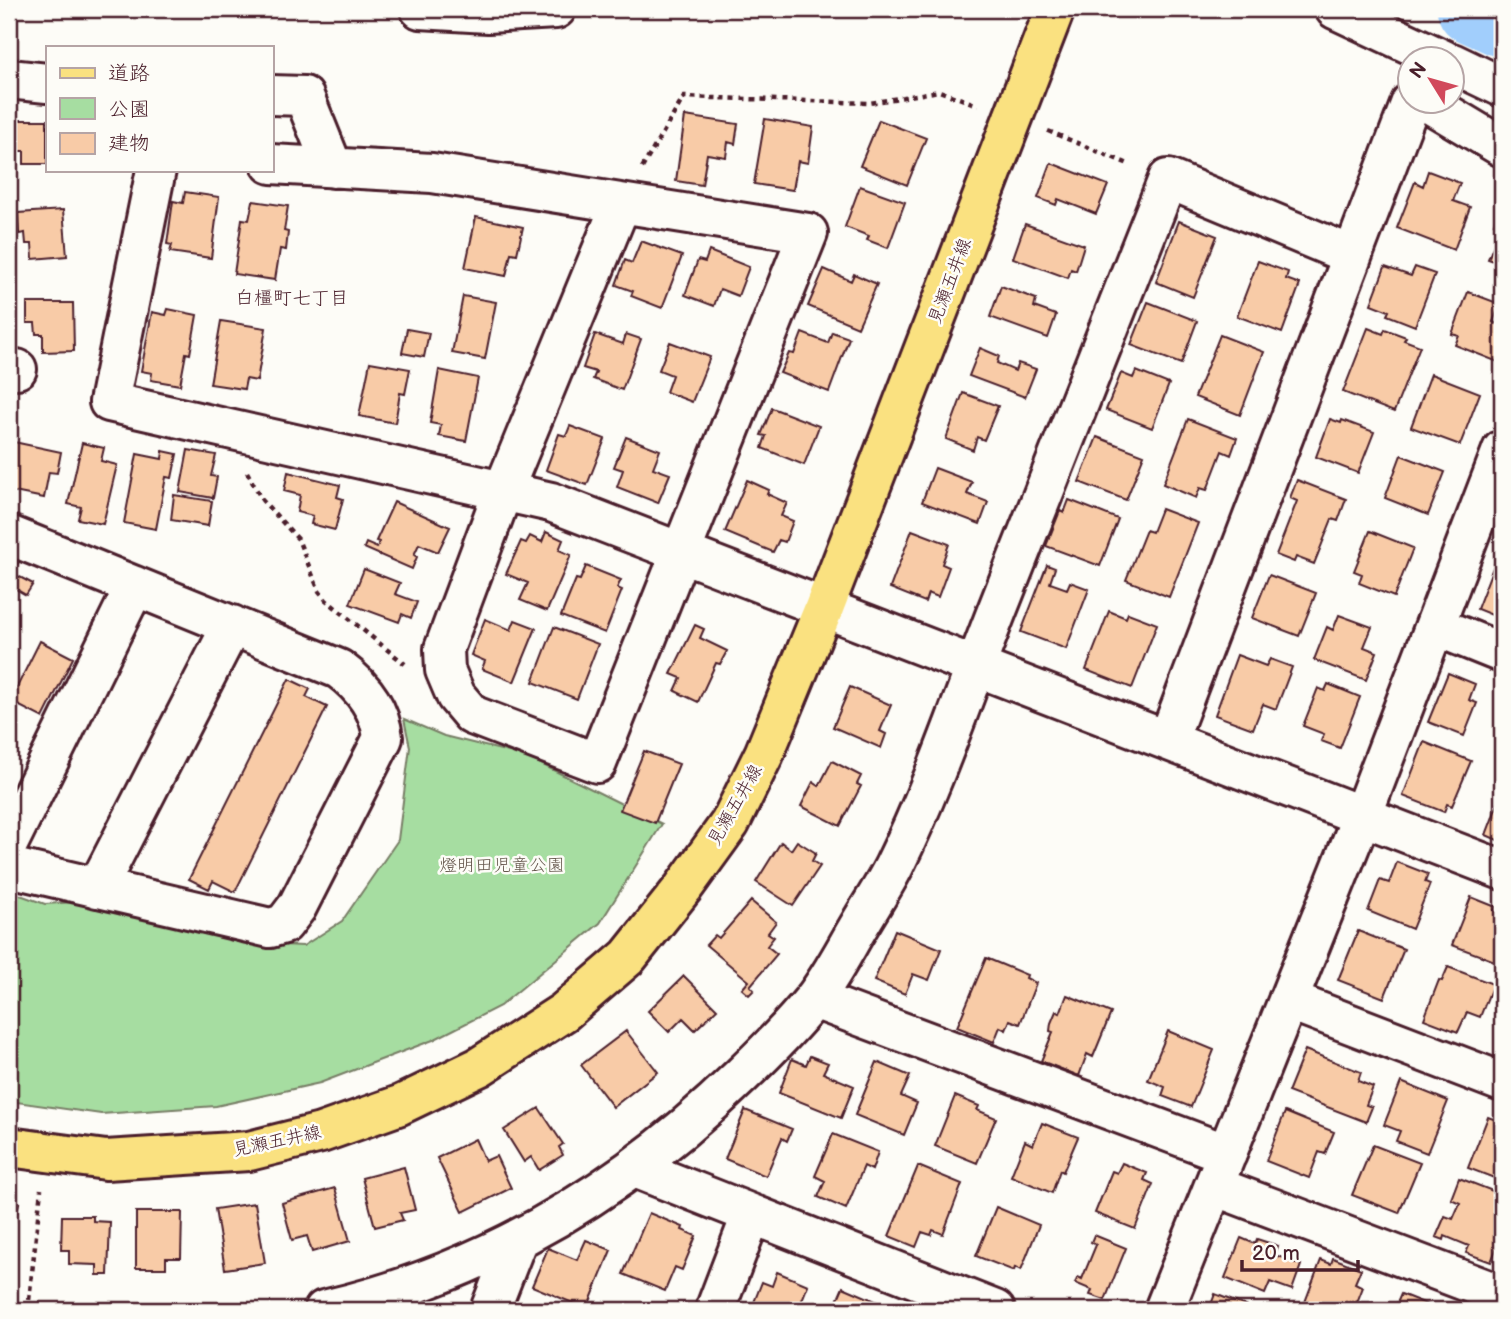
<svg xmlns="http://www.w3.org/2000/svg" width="1511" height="1319" font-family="'Balsamiq Sans','Klee One',sans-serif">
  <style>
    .green { fill: #a6dda1; stroke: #787e66; stroke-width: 2 }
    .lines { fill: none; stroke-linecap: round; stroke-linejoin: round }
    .river { stroke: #a1cefc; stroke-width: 68 }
    .building { fill: #f8cba7; stroke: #4a1f2b; stroke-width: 2 }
    .minor-casing { stroke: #4a1f2b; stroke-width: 44 }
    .major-casing { stroke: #4a1f2b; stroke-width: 44 }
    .path { stroke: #4a1f2b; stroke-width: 4.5; stroke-dasharray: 5 5; stroke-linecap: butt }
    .minor { stroke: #fdfcf7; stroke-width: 38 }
    .major { stroke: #fae180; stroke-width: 38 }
    .labels { text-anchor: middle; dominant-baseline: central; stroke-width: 5; stroke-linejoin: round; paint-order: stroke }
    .street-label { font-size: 18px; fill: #4a1f2b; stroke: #fdfcf7 }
    .park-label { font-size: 18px; fill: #66584e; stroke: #fdfcf7 }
    .neighbourhood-label { font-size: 19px; fill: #4a1f2b; stroke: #fdfcf7 }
  </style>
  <rect width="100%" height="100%" fill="#fdfcf7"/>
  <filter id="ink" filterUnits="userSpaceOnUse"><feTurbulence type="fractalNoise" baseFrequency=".0143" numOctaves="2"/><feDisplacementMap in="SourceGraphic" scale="14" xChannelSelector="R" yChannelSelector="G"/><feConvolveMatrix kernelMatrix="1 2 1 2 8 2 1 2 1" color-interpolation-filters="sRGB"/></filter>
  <g filter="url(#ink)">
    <!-- green -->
    <path class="green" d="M404 719 444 736 525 756 662 824 600 923 500 1006 433 1040 320 1083 216 1106 101 1114 9 1101V891L45 904 92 901 241 943 303 946 342 921 398 840 410 747Z"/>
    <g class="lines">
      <!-- river -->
      <path class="river" d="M1471 9 1502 23"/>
    </g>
    <!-- building -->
    <path class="building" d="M685 116 738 124 735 144 728 142 726 157 707 154 702 185 676 181Z
      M765 119 813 127 808 163 798 161 793 190 754 184Z
      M17 120H47V164H24V151H17Z
      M879 120 926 138 907 185 860 166Z
      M1051 163 1108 185 1096 214 1058 199 1056 205 1038 198Z
      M1428 171 1460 183 1453 201 1470 207 1454 250 1397 228 1415 182 1423 186Z
      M860 186 905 202 888 248 867 240 869 236 845 227Z
      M185 192 219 197 211 258 170 252 172 245 167 244 173 201 183 203Z
      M253 201 288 206 284 231 288 232 286 250 280 249 275 280 234 274 242 219 249 220Z
      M1502 202V264L1488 259 1502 225 1494 223Z
      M63 210 67 256 33 259 32 244H26L25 233 19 234 18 213Z
      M476 217 523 227 517 254 511 253 506 276 465 268Z
      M1179 221 1217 236 1193 297 1156 282Z
      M1025 224 1084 245 1076 271 1071 269 1068 278 1013 258Z
      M641 241 682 256 662 308 631 296 633 291 616 285 625 260 632 263Z
      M709 251 749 267 738 296 720 289 714 306 685 295 698 260 705 262Z
      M1258 261 1288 272 1286 279 1300 284 1282 333 1237 316Z
      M1385 267 1411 276 1415 267 1435 274 1415 326 1387 315 1389 311 1371 304Z
      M824 269 851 281 854 274 877 284 858 327 808 306Z
      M1001 286 1036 299 1034 307 1056 315 1048 338 990 317Z
      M1468 292 1500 304 1493 322 1502 326V351L1498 362 1455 345 1459 336 1452 334Z
      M463 296 496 302 485 359 452 353Z
      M1148 302 1197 321 1181 364 1131 345Z
      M27 303H73L74 351 43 352V334H36L35 323H27Z
      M168 309 197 315 190 354 186 353 180 385 151 380 152 373 141 371 152 312 166 315Z
      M221 321 266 328 257 381 246 379 244 389 210 384Z
      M1368 328 1383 334 1385 329 1406 337 1404 340 1420 346 1394 412 1343 392Z
      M407 329 429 333 424 357 402 353Z
      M832 332 849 338 829 392 780 373 789 353 794 354 802 333 828 343Z
      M595 334 623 344 626 334 641 339 622 390 593 379 596 372 583 368Z
      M1220 335 1264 352 1240 415 1195 397Z
      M670 342 710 357 692 402 666 392 672 375 659 370Z
      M980 348 999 356 997 363 1015 371 1018 363 1036 369 1025 397 969 376Z
      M370 362 410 369 405 394 400 393 395 423 359 416Z
      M439 370 478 378 466 441 439 436 441 425 430 423Z
      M1136 371 1169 384 1152 428 1106 410 1121 373 1133 378Z
      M1431 374 1480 393 1460 445 1411 427Z
      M963 393 998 406 984 440 977 437 973 450 946 439Z
      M772 408 819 426 804 465 762 448 766 436 761 435Z
      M1188 419 1237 438 1231 455 1222 451 1207 490 1200 488 1196 498 1163 484Z
      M1330 419 1341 423 1342 420 1374 432 1358 473 1316 457Z
      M570 426 605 439 587 485 546 470 559 434 566 436Z
      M626 437 660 450 653 468 670 474 658 503 617 487 623 470 614 467Z
      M1097 437 1144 455 1126 500 1079 482Z
      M14 442 61 452 57 473 49 472 44 498 9 491V471Z
      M82 443 104 448 101 461 117 465 103 524 78 519 81 507 68 504Z
      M188 450 216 455 211 476 217 477 213 498 180 492Z
      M163 451 177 454 172 478 166 477 156 529 124 523 137 454 162 459Z
      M1401 455 1445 472 1428 515 1385 498Z
      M935 468 972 482 967 494 988 502 980 524 922 502Z
      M288 472 340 485 337 497 343 499 335 530 311 524 313 516 297 512 300 495 284 491Z
      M747 480 769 490 767 494 787 503 781 516 793 521 785 542 779 540 773 552 725 532Z
      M1297 480 1346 499 1338 521 1332 519 1314 564 1296 557 1294 562 1276 555 1297 501 1290 498Z
      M174 495 212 501 208 526 171 520Z
      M1069 500 1118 519 1100 566 1046 546 1060 511 1064 513Z
      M394 502 450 527 438 552 419 544 414 555 417 557 412 569 364 548 366 543 377 548 379 542 376 541Z
      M1161 509 1198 523 1169 597 1126 580 1146 530 1152 532Z
      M912 530 949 544 942 564 949 567 938 597 928 593 925 602 890 588Z
      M1370 531 1413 548 1394 597 1359 583 1362 574 1354 571Z
      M546 532 563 540 559 550 571 555 547 611 520 600 528 583 506 574 521 541 526 543 530 536 542 542Z
      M1497 557 1502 559V619L1477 609Z
      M9 558 18 563 12 573 33 584 26 595 12 587 9 593Z
      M1047 565 1055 568 1050 583 1067 589 1070 582 1089 589 1066 649 1021 632Z
      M586 566 621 580 617 588 622 590 605 633 561 616 576 579 580 580Z
      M364 569 400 583 395 594 417 602 411 618 402 614 399 622 350 604Z
      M1269 575 1316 593 1299 636 1252 618Z
      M1109 611 1126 618 1128 613 1157 624 1132 688 1086 670Z
      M1339 615 1372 627 1364 647 1377 652 1366 680 1314 660 1327 627 1333 630Z
      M485 619 511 630 515 620 536 628 514 682 482 669 485 661 471 655Z
      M695 625 704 629 700 638 727 651 720 664 716 663 698 702 675 691 681 678 671 674Z
      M554 627 598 644 577 699 533 682Z
      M40 641 73 658 43 718 10 701Z
      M1237 655 1266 666 1270 659 1292 667 1276 709 1263 704 1253 729 1215 715Z
      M1448 673 1475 684 1469 700 1477 703 1464 736 1428 722Z
      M289 679 310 689 306 697 327 707 235 892 213 881 209 889 189 879Z
      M1328 684 1360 697 1340 748 1321 741 1324 734 1303 726 1318 688 1325 691Z
      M850 687 891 705 880 731 886 734 881 748 833 727Z
      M1424 742 1471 761 1452 806 1447 804 1444 812 1403 796Z
      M644 751 679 764 655 823 620 810Z
      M832 761 861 776 857 784 861 786 840 826 801 806 813 782 819 786Z
      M1502 793V842L1486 835Z
      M797 841 816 853 812 861 820 866 793 906 756 882 781 842 791 850Z
      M1397 862 1428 874 1425 882 1430 884 1412 929 1368 911 1380 880 1389 883Z
      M1471 897 1496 907 1494 910 1502 913V957L1500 963 1452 945Z
      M751 901 776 922 768 933 774 937 767 946 777 954 750 986 754 990 749 995 742 989 749 981 706 945 715 935 719 938Z
      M895 930 941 949 929 980 913 974 905 994 874 981Z
      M1358 931 1404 949 1384 998 1338 980Z
      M986 958 1027 975 1026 978 1036 983 1020 1024 1010 1020 1006 1030 1000 1027 994 1042 957 1027Z
      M1448 967 1493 984 1480 1017 1467 1012 1458 1032 1424 1019 1439 980 1442 981Z
      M684 976 717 1009 695 1030 683 1018 669 1032 648 1011Z
      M1067 995 1111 1013 1093 1057 1087 1054 1079 1076 1041 1061 1053 1032 1050 1031 1051 1023 1056 1011 1060 1013Z
      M626 1031 658 1072 613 1107 581 1065Z
      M1168 1031 1214 1050 1191 1107 1162 1096 1165 1087 1148 1080Z
      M1305 1050 1361 1072 1358 1081 1373 1087 1366 1105 1372 1107 1366 1122 1288 1092Z
      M810 1056 828 1063 823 1073 854 1086 841 1118 779 1093 792 1059 806 1065Z
      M877 1062 910 1076 901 1096 917 1103 904 1135 855 1115Z
      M1401 1082 1448 1101 1427 1153 1396 1141 1400 1131 1384 1125Z
      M955 1096 979 1106 977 1110 996 1118 977 1163 935 1146Z
      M539 1108 563 1144 559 1147 563 1155 539 1170 531 1157 524 1162 504 1130Z
      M745 1110 792 1129 787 1141 782 1138 766 1176 725 1159Z
      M1285 1112 1334 1132 1325 1154 1319 1152 1309 1178 1266 1161Z
      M1498 1115 1502 1117V1181L1468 1168 1488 1117 1496 1120Z
      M1042 1123 1078 1137 1063 1172 1060 1170 1052 1193 1011 1176 1025 1141 1033 1145Z
      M833 1134 878 1152 872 1170 864 1166 846 1209 818 1197 825 1181 815 1176Z
      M475 1139 485 1161 496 1156 511 1188 463 1212 437 1158Z
      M1373 1145 1420 1163 1399 1213 1352 1195Z
      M1122 1163 1147 1173 1144 1180 1153 1184 1135 1229 1095 1213 1112 1171 1117 1173Z
      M918 1166 962 1184 943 1234 933 1230 931 1235 922 1232 916 1247 889 1236Z
      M404 1167 415 1210 400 1213 403 1220 375 1227 362 1178Z
      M1459 1178 1498 1193 1496 1198 1502 1201V1234L1491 1262 1466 1253 1469 1246 1445 1236 1444 1240 1436 1237 1445 1216 1453 1219 1460 1203 1451 1199Z
      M335 1188 350 1241 312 1252 307 1236 292 1240 282 1203Z
      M9 1200 19 1203 9 1244Z
      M255 1203 265 1263 225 1269 215 1209Z
      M996 1207 1039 1225 1021 1270 1015 1267 1014 1271 976 1256Z
      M136 1212H182L181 1258H166V1268H136Z
      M649 1213 683 1227 682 1230 696 1236 682 1270 675 1267 665 1291 623 1274Z
      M62 1216H93V1221L110 1222 108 1275H97V1265L69 1264V1250H61Z
      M1094 1235 1126 1248 1105 1300 1090 1295 1092 1290 1075 1283 1078 1277 1082 1279 1096 1245 1091 1242Z
      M1241 1238 1255 1244 1257 1239 1278 1246 1275 1255 1301 1265 1292 1290 1270 1282 1265 1294 1225 1278Z
      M586 1240 611 1250 587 1309 532 1286 548 1248 577 1260Z
      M1333 1258 1361 1269 1355 1283 1363 1287 1354 1310H1302L1321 1260 1331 1264Z
      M777 1272 808 1285 798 1310H751L762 1282 772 1286Z
      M843 1287 885 1305 883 1310H833Z
      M1215 1294 1256 1310H1209Z
      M1401 1294 1441 1310H1394Z
      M629 1303 647 1310H626Z"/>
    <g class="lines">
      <!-- minor casing -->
      <g class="minor-casing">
        <path id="minor" d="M420 9 488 13 556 9
          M1335 9 1444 60
          M1452 63 1502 87
          M9 79 47 83
          M271 95 304 96 333 168
          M1427 102 1502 147
          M271 164 432 173 808 233 597 763 472 715 456 696 445 670 444 649 503 491 621 204
          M156 170 109 402 551 502 1502 870
          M9 368 17 369
          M9 535 339 669C362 686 380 708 383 738L297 907 284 924 270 928 9 867
          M1435 626 1502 653
          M1168 740 1411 102
          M9 842 135 586
          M97 888 232 625
          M814 999 1227 1154
          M1288 1000 1502 1082
          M635 1168 995 1310
          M1214 1186 1502 1295
          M324 1310C485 1273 623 1191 741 1076 766 1052 791 1027 813 1000 831 977 845 949 860 924 871 905 884 886 894 866 936 781 965 691 1000 603 1056 462 1112 321 1168 179L1351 255
          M490 1310 517 1241
          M715 1310 751 1216
          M1164 1310 1362 816 1502 450"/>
      </g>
      <!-- major casing -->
      <g class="major-casing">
        <path id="major" d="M9 1147 106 1160 249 1151 321 1133 400 1105 479 1067 564 1012 628 957 683 888 730 823 764 754 824 608 1055 9"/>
      </g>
      <!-- path -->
      <path class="path" d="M1048 131 1131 165
        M642 168 684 97 870 103 939 91 978 105
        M247 472 262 500 298 539 319 591 326 600 405 664
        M28 1310 41 1189"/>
      <!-- minor -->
      <use href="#minor" class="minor"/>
      <!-- major -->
      <use href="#major" class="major"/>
    </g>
  </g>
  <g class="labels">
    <!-- street labels -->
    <g class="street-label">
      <text transform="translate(950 281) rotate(-69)">見瀬五井線</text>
      <text transform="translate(735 805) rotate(-60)">見瀬五井線</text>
      <text transform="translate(277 1141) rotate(-12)">見瀬五井線</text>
    </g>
    <!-- park labels -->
    <g class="park-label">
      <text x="502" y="865">燈明田児童公園</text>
    </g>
    <!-- neighbourhood labels -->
    <g class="neighbourhood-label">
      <text x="292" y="298">白橿町七丁目</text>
    </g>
  </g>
  <!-- margin -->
  <rect width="1511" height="1319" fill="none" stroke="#fdfcf7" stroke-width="35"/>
  <rect x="18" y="18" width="1476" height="1284" fill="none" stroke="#4a1f2b" stroke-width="2.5" filter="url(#ink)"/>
  <!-- legend -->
  <rect x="46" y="46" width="228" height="126" fill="#fdfcf7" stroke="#b5a4a5" stroke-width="2"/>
  <rect x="60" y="68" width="35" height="10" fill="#fae180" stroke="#b5a4a5" stroke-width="2"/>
  <text x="108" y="80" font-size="21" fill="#4a1f2b">道路</text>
  <rect x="60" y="98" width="35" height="21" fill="#a6dda1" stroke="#b5a4a5" stroke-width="2"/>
  <text x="108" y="116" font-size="21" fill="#4a1f2b">公園</text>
  <rect x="60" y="133" width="35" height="21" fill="#f8cba7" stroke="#b5a4a5" stroke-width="2"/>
  <text x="108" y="150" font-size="21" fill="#4a1f2b">建物</text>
  <!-- north arrow -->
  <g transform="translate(1431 80) rotate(307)"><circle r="33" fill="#fdfcf7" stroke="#b5a4a5" stroke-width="2"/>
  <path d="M0-5L12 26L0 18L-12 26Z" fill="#d1495b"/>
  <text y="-10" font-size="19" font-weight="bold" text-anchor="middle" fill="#4a1f2b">N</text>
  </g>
  <!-- scale -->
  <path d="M1242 1260v10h116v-10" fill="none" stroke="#4a1f2b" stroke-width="3.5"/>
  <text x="1252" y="1260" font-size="21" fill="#4a1f2b" stroke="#fdfcf7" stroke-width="5" paint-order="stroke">20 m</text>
</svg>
